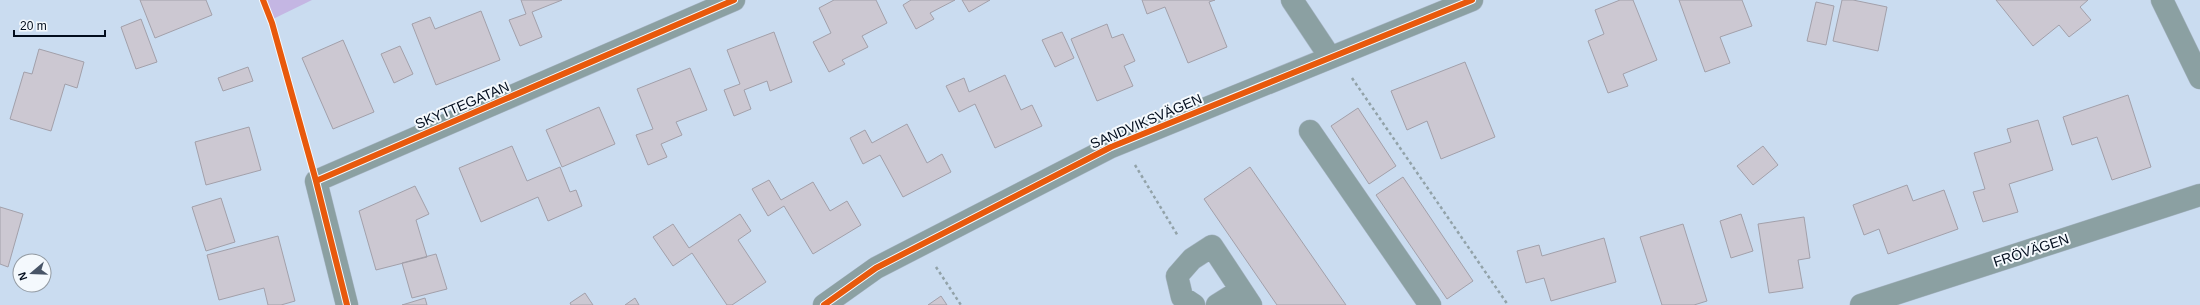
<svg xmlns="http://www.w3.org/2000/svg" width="2200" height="305" font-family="Arial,sans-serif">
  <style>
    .green { fill: #c4b6e3 }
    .building { fill: #ccc8d2; stroke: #a2a0aa }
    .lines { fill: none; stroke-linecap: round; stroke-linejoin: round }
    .minor-casing { stroke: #a9b7c7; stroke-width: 23 }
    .path { stroke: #92a2a8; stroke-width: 2.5; stroke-dasharray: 3 3; stroke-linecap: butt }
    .minor { stroke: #8ba0a2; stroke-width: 22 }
    .cycleway-casing { stroke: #f4f9fd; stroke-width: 8 }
    .cycleway { stroke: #e8590c; stroke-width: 6 }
    .labels { text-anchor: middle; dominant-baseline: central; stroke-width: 4; stroke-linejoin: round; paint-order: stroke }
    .street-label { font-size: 14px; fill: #020d1d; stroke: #f4f9fd }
  </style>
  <rect width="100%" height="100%" fill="#cadcf0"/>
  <!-- green -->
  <path class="green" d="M266 0H312L273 19Z"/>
  <!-- building -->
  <path class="building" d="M140 0H206L212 15 155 38Z
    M521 0H562L532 12 542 37 520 46 509 20 526 14Z
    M834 0H876L887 23 862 36 868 47 842 60 845 64 829 72 813 42 831 33 819 8Z
    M911 0H955L930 13 934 19 916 29 903 5Z
    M962 0H990L969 12Z
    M1142 0H1215L1209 2 1227 47 1188 63 1165 7 1147 14Z
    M1620 0H1633L1657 60 1623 74 1628 86 1608 93 1588 41 1604 34 1595 10Z
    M1679 0H1742L1752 26 1720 37 1730 63 1705 72Z
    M1842 0H1853L1887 7 1878 51 1833 41Z
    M1996 0H2088L2080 7 2091 20 2069 37 2059 25 2033 46Z
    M1816 2 1834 6 1826 45 1807 41Z
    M481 11 500 60 436 85 412 24 430 17 435 29Z
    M141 19 157 62 136 69 121 27Z
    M1107 24 1112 38 1123 34 1135 61 1124 66 1133 86 1097 101 1071 39Z
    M774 32 792 82 770 91 767 81 744 90 751 109 734 116 724 90 740 84 727 50Z
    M1062 32 1074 58 1055 67 1042 40Z
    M343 40 374 112 333 129 302 58Z
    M400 46 413 74 394 83 381 54Z
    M39 49 84 62 77 88 65 84 51 131 10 119 24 72 32 74Z
    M1465 62 1495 137 1441 159 1427 121 1407 130 1391 91Z
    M248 67 253 81 223 91 218 78Z
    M690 68 707 110 676 122 682 135 661 144 667 157 648 165 636 135 653 129 637 89Z
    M1005 75 1021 110 1032 105 1042 126 995 148 975 104 959 112 946 86 964 78 969 92Z
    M2128 95 2151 167 2112 180 2097 137 2072 145 2063 117Z
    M599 107 615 144 562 167 546 130Z
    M1358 108 1396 166 1369 184 1331 126Z
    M2038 120 2053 170 2009 184 2018 212 1983 222 1973 192 1985 189 1974 153 2011 142 2007 129Z
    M907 124 927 163 942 154 951 172 903 197 880 155 863 164 850 138 865 130 872 143Z
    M249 127 261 170 206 185 195 142Z
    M512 146 527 181 560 167 570 192 576 190 582 206 548 221 538 197 481 222 459 168Z
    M1763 146 1778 165 1753 185 1737 166Z
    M1250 167 1346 305H1277L1204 199Z
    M1403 177 1473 281 1447 299 1376 195Z
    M769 180 781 200 813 182 830 211 847 201 861 225 813 254 784 206 768 216 752 189Z
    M1907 185 1913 201 1944 190 1958 229 1888 254 1879 229 1864 235 1853 205Z
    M415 186 429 214 416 220 427 257 376 270 359 211Z
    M221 198 235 242 206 251 192 207Z
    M0 207 23 214 8 267 0 264Z
    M740 214 751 231 738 240 766 282 732 305H727L692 253 673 266 653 237 673 224 689 248Z
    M1741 214 1753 251 1731 258 1720 221Z
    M1804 217 1810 258 1798 260 1803 288 1769 293 1758 224Z
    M1683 224 1707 301 1694 305H1662L1640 237Z
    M278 236 295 301 281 305H268L264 288 219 300 207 255Z
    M1604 238 1616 282 1551 301 1544 278 1526 283 1517 251 1539 245 1542 256Z
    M436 254 447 289 412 298 402 263Z
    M585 293 593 305H571L570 303Z
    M941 296 947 305H928Z
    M425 298 427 305H402Z
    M635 298 639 305H625Z"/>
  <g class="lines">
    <!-- minor casing -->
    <g class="minor-casing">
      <path id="minor" d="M1292 0 1330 57
        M2162 0 2200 78
        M1310 131 1430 305
        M347 305 316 181 734 0
        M824 305 876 268 1111 147 1472 0
        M1194 305 1182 297 1177 276 1192 259 1212 246 1251 305
        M1217 305 1241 290
        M1861 305 2200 195"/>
    </g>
    <!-- path -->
    <path class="path" d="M1352 78 1508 305
      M1135 165 1178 236
      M936 267 961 305"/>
    <!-- minor -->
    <use href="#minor" class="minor"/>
    <!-- cycleway casing -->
    <g class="cycleway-casing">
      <path id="cycleway" d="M263 0 272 23 316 181 347 305
        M316 181 734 0
        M824 305 876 268 1111 147 1472 0"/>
    </g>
    <!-- cycleway -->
    <use href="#cycleway" class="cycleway"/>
  </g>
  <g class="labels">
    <!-- street labels -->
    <g class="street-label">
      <text transform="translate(462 105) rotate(-23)">SKYTTEGATAN</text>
      <text transform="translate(1146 121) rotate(-23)">SANDVIKSVÄGEN</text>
      <text transform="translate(2031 250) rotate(-18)">FRÖVÄGEN</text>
    </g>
  </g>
  <!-- north arrow -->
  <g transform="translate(32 273) rotate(251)"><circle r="19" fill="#f4f9fd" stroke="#939ba3"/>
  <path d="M0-3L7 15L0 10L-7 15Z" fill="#485567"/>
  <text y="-6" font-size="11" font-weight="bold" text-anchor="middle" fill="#020d1d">N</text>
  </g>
  <!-- scale -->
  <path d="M14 30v6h91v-6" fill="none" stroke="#020d1d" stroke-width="2"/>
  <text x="20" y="30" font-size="12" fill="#020d1d" stroke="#f4f9fd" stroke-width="3" paint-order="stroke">20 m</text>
</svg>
